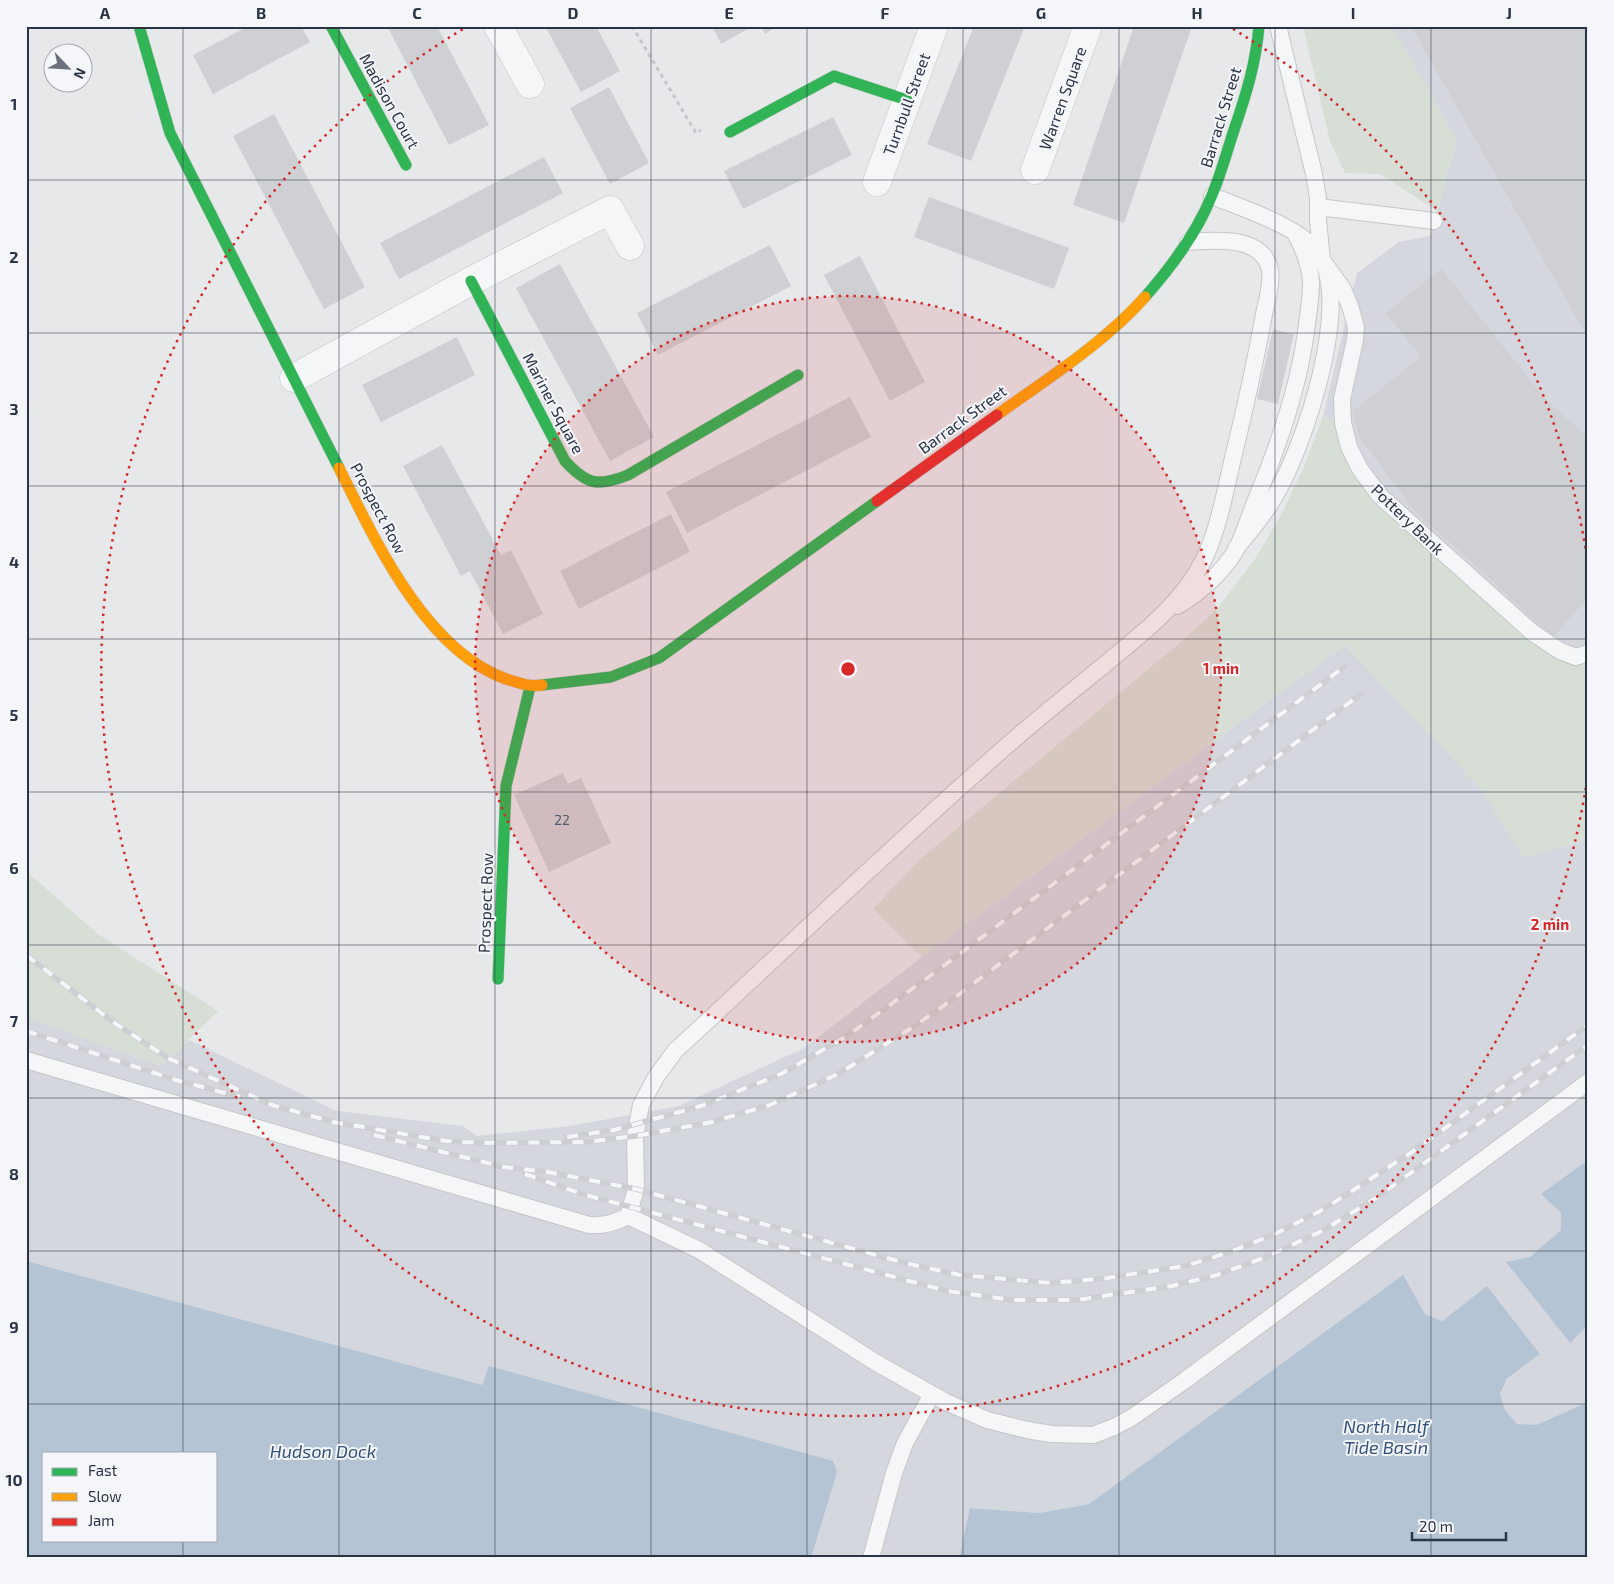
<svg xmlns="http://www.w3.org/2000/svg" width="1614" height="1584" font-family="'Exo 2',sans-serif">
  <style>
    .built { fill: #d4d7dd; fill-rule: evenodd }
    .green { fill: #d6ded6 }
    .water { fill: #b4c4d5; fill-rule: evenodd }
    .building { fill: #ced0d3 }
    .lines { fill: none; stroke-linecap: round; stroke-linejoin: round }
    .lane-casing { stroke: #c4c6c8; stroke-width: 18 }
    .street-casing { stroke: #c4c6c8; stroke-width: 29 }
    .fast-casing { stroke: #c4c6c8; stroke-width: 12 }
    .slow-casing { stroke: #c4c6c8; stroke-width: 12 }
    .jam-casing { stroke: #c4c6c8; stroke-width: 12 }
    .path { stroke: #c5c6ca; stroke-width: 3; stroke-dasharray: 4 4; stroke-linecap: butt }
    .lane { stroke: #f5f6f7; stroke-width: 16 }
    .street { stroke: #f5f6f7; stroke-width: 28 }
    .fast { stroke: #30b455; stroke-width: 11 }
    .slow { stroke: #ff9f0a; stroke-width: 11 }
    .jam { stroke: #e5322d; stroke-width: 11 }
    .rail-casing { stroke: #cecfd2; stroke-width: 5.5 }
    .rail { stroke: #f4f6f9; stroke-width: 4; stroke-dasharray: 11; stroke-linecap: butt }
    .grid { fill: none; stroke: #2b3445; stroke-width: 1; stroke-opacity: 0.55 }
    .ring { fill: none; stroke: #d62828; stroke-width: 2.5; stroke-dasharray: 2.5 5 }
    .labels { text-anchor: middle; dominant-baseline: central; stroke-width: 4; stroke-linejoin: round; paint-order: stroke }
    .number-label { font-size: 14px; fill: #545c69 }
    .street-label { font-size: 16px; fill: #2b3445; stroke: #f4f6f9 }
    .water-label { font-size: 18px; font-style: italic; fill: #34527a; stroke: #f4f6f9 }
    .centre { fill: #d62828; stroke: #f4f6f9; stroke-width: 2.5 }
    .ring-label { font-size: 15px; text-anchor: middle; font-weight: bold; fill: #d62828; stroke: #f4f6f9; stroke-width: 4; stroke-linejoin: round; paint-order: stroke }
    .neatline { fill: none; stroke: #2b3445; stroke-width: 2 }
    .grid-label { font-size: 16px; text-anchor: middle; font-weight: bold; fill: #2b3445 }
  </style>
  <rect width="100%" height="100%" fill="#e6e8ea"/>
  <!-- built -->
  <path class="built" d="M1392 26H1588V653L1560 651 1380 496 1343 423 1323 416 1357 273 1399 242 1430 236 1457 141Z
    M1345 645 1481 789 1524 857 1588 840V1160L1542 1194 1561 1213V1230L1530 1257 1507 1262 1570 1343 1588 1325V1402L1536 1425H1517L1505 1410 1500 1394 1507 1380 1540 1354 1487 1286 1442 1321 1425 1314 1403 1276 1089 1504 1039 1513 971 1508 959 1558H26V1017L161 1066 189 1040 337 1111 463 1126 477 1136 570 1126 679 1106 804 1048 922 957ZM44 1453H216V1540H44Z"/>
  <!-- green -->
  <path class="green" d="M1303 26H1392L1457 141 1437 211 1380 174 1345 173 1330 141Z
    M1323 416 1343 423 1360 469 1533 633 1588 653V840L1524 857 1481 789 1345 645 922 957 873 909 919 860 1176 646 1216 610 1255 559 1280 517 1304 467Z
    M26 871 98 934 218 1011 161 1066 26 1017Z"/>
  <!-- water -->
  <path class="water" d="M1588 1160V1325L1570 1343 1506 1262 1530 1257 1561 1230V1213L1541 1194Z
    M26 1261 482 1385 489 1366 833 1461 837 1472 811 1558H26ZM44 1453H216V1540H44Z
    M1403 1275 1425 1314 1442 1321 1487 1286 1540 1354 1507 1379 1500 1394 1505 1410 1517 1424 1536 1425 1588 1402V1558H959L970 1508 1039 1513 1089 1504Z"/>
  <!-- building -->
  <path class="building" d="M249 26H301L310 42 213 94 193 55Z
    M387 26H437L489 125 449 145Z
    M545 26H596L620 71 581 92Z
    M712 26H753L721 44Z
    M761 26H778L765 34Z
    M974 26H1025L971 161 927 144Z
    M1134 26H1192L1124 223 1073 205Z
    M1411 26H1586L1588 29V338Z
    M609 87 649 163 610 184 570 108Z
    M274 114 365 287 324 309 233 136Z
    M833 117 852 155 743 209 724 171Z
    M544 157 563 193 399 279 380 243Z
    M929 197 1069 248 1054 289 914 237Z
    M770 245 791 286 658 355 637 313Z
    M860 256 925 382 890 401 824 275Z
    M560 264 654 437 610 461 516 288Z
    M1441 269 1546 400 1588 437V598L1553 637 1414 510 1359 437 1353 411 1421 357 1386 313Z
    M1273 329 1294 334 1278 404 1257 399Z
    M457 337 475 375 381 422 362 385Z
    M850 397 871 437 687 533 666 492Z
    M442 445 501 555 511 550 543 614 503 634 470 571 461 576 403 466Z
    M671 514 690 552 579 609 560 571Z
    M563 773 568 784 581 778 611 843 549 872 514 795Z"/>
  <g class="lines">
    <!-- lane casing -->
    <g class="lane-casing">
      <path id="lane" d="M1278 26 1314 174 1318 198V220L1322 260 1343 289 1350 306 1356 327 1355 340 1342 399 1343 423 1349 447 1360 469 1380 496 1533 633 1560 651 1576 657 1588 653
        M1212 196C1242 208 1295 225 1316 250 1356 297 1303 449 1275 496 1264 515 1250 532 1236 548
        M1318 207 1434 221
        M1177 606C1199 594 1225 570 1237 548 1244 534 1249 517 1255 502 1279 445 1300 385 1307 324 1309 310 1311 296 1311 282 1310 266 1304 250 1296 235
        M26 1060 589 1225C604 1226 614 1223 628 1216L636 1189 635 1136 641 1105 656 1077 675 1051C787 948 895 843 1010 743 1042 715 1076 688 1109 661 1145 631 1183 602 1204 559 1218 530 1225 493 1232 462 1244 413 1255 364 1264 314 1267 300 1272 284 1270 270 1263 235 1214 240 1188 242
        M628 1216 699 1250 875 1362 946 1402 987 1420 1027 1430 1051 1434 1093 1435 1114 1427 1131 1418 1184 1381 1588 1082
        M871 1558 894 1473 905 1443 932 1394"/>
    </g>
    <!-- street casing -->
    <g class="street-casing">
      <path id="street" d="M498 26 530 84
        M1035 170 1088 26
        M877 182 934 26
        M294 378 471 281 610 210 630 246"/>
    </g>
    <!-- fast casing -->
    <g class="fast-casing">
      <path id="fast" d="M139 26 170 133 339 468
        M331 26 406 165
        M730 132 834 76 907 100
        M471 281 565 461C587 485 598 487 628 475L798 375
        M1145 297C1172 266 1197 233 1212 195 1221 174 1227 151 1234 130 1246 95 1256 63 1259 26
        M542 685 611 677 659 658 877 501
        M498 979 506 786 530 687"/>
    </g>
    <!-- slow casing -->
    <g class="slow-casing">
      <path id="slow" d="M997 415C1048 378 1103 344 1145 297
        M339 468C375 540 425 650 506 679 520 683 528 687 542 685"/>
    </g>
    <!-- jam casing -->
    <g class="jam-casing">
      <path id="jam" d="M877 501 997 415"/>
    </g>
    <!-- path -->
    <path class="path" d="M632 26 696 133 701 130"/>
    <!-- lane -->
    <use href="#lane" class="lane"/>
    <!-- street -->
    <use href="#street" class="street"/>
    <!-- fast -->
    <use href="#fast" class="fast"/>
    <!-- slow -->
    <use href="#slow" class="slow"/>
    <!-- jam -->
    <use href="#jam" class="jam"/>
    <!-- rail casing -->
    <g class="rail-casing">
      <path id="rail" d="M26 955 113 1022 168 1058 272 1105 333 1122 446 1141 481 1143 587 1142 635 1136 712 1122 770 1105 838 1074 910 1029 942 1007 1361 694
        M26 1031 176 1080 240 1097
        M374 1135 504 1167 548 1172 636 1189 905 1263 960 1275 1051 1283 1107 1278 1185 1266 1230 1252 1275 1234 1324 1209 1412 1152 1588 1025
        M567 1137 614 1130 701 1106 781 1074 847 1036 934 973 1344 667
        M525 1174 582 1194 947 1291 1012 1300H1077L1110 1295 1172 1286 1217 1275 1266 1257 1322 1231 1376 1198 1588 1045"/>
    </g>
    <!-- rail -->
    <use href="#rail" class="rail"/>
  </g>
  <!-- grid -->
  <path class="grid" d="M183 26V1453M339 26V1558M495 26V1558M651 26V1558M807 26V1558M963 26V1558M1119 26V1558M1275 26V1558M1431 26V1558M26 180H1588M26 333H1588M26 486H1588M26 639H1588M26 792H1588M26 945H1588M26 1098H1588M26 1251H1588M26 1404H1588M183 1540V1558"/>
  <!-- distance rings -->
  <circle cx="848" cy="669" r="373" fill="#d62828" fill-opacity=".12"/>
  <g class="ring">
    <circle cx="848" cy="669" r="373"/>
    <path d="M1588 773A747 747 0 1 1 463 29M1233 29A747 747 0 0 1 1588 565"/>
  </g>
  <g class="labels">
    <!-- number labels -->
    <g class="number-label">
      <text x="562" y="819">22</text>
    </g>
    <!-- street labels -->
    <g class="street-label">
      <text transform="translate(1062 98) rotate(-70)">Warren Square</text>
      <text transform="translate(390 101) rotate(61)">Madison Court</text>
      <text transform="translate(906 104) rotate(-70)">Turnbull Street</text>
      <text transform="translate(1220 117) rotate(-73)">Barrack Street</text>
      <text transform="translate(554 403) rotate(62)">Mariner Square</text>
      <text transform="translate(962 419) rotate(-36)">Barrack Street</text>
      <text transform="translate(379 508) rotate(62)">Prospect Row</text>
      <text transform="translate(1408 519) rotate(44)">Pottery Bank</text>
      <text transform="translate(485 903) rotate(-88)">Prospect Row</text>
    </g>
    <!-- water labels -->
    <g class="water-label">
      <text x="1386" y="1426">North Half<tspan x="1386" dy="21">Tide Basin</tspan></text>
      <text x="323" y="1451">Hudson Dock</text>
    </g>
  </g>
  <circle cx="848" cy="669" r="8" class="centre"/>
  <g class="ring-label">
    <text x="1221" y="674">1 min</text>
    <text x="1550" y="930">2 min</text>
  </g>
  <!-- border -->
  <rect width="1614" height="1584" fill="none" stroke="#f4f6f9" stroke-width="55"/>
  <!-- legend -->
  <rect x="42" y="1452" width="175" height="90" fill="#f4f6f9" stroke="#a4a8b1"/>
  <rect x="52" y="1468" width="25" height="8" fill="#30b455" stroke="#a4a8b1"/>
  <text x="88" y="1476" font-size="15" fill="#2b3445">Fast</text>
  <rect x="52" y="1493" width="25" height="8" fill="#ff9f0a" stroke="#a4a8b1"/>
  <text x="88" y="1502" font-size="15" fill="#2b3445">Slow</text>
  <rect x="52" y="1518" width="25" height="8" fill="#e5322d" stroke="#a4a8b1"/>
  <text x="88" y="1526" font-size="15" fill="#2b3445">Jam</text>
  <!-- north arrow -->
  <g transform="translate(68 68) rotate(115)"><circle r="24" fill="#f4f6f9" stroke="#a4a8b1"/>
  <path d="M0-4L9 19L0 12L-9 19Z" fill="#6c737f"/>
  <text y="-8" font-size="14" font-weight="bold" text-anchor="middle" fill="#2b3445">N</text>
  </g>
  <!-- scale -->
  <path d="M1412 1532v8h94v-8" fill="none" stroke="#2b3445" stroke-width="2.5"/>
  <text x="1419" y="1532" font-size="15" fill="#2b3445" stroke="#f4f6f9" stroke-width="4" paint-order="stroke">20 m</text>
  <rect x="28" y="28" width="1558" height="1528" class="neatline"/>
  <g class="grid-label">
    <text x="105" y="19">A</text>
    <text x="261" y="19">B</text>
    <text x="417" y="19">C</text>
    <text x="573" y="19">D</text>
    <text x="729" y="19">E</text>
    <text x="885" y="19">F</text>
    <text x="1041" y="19">G</text>
    <text x="1197" y="19">H</text>
    <text x="1353" y="19">I</text>
    <text x="1509" y="19">J</text>
    <text x="14" y="110">1</text>
    <text x="14" y="263">2</text>
    <text x="14" y="415">3</text>
    <text x="14" y="568">4</text>
    <text x="14" y="721">5</text>
    <text x="14" y="874">6</text>
    <text x="14" y="1027">7</text>
    <text x="14" y="1180">8</text>
    <text x="14" y="1333">9</text>
    <text x="14" y="1486">10</text>
  </g>
</svg>
